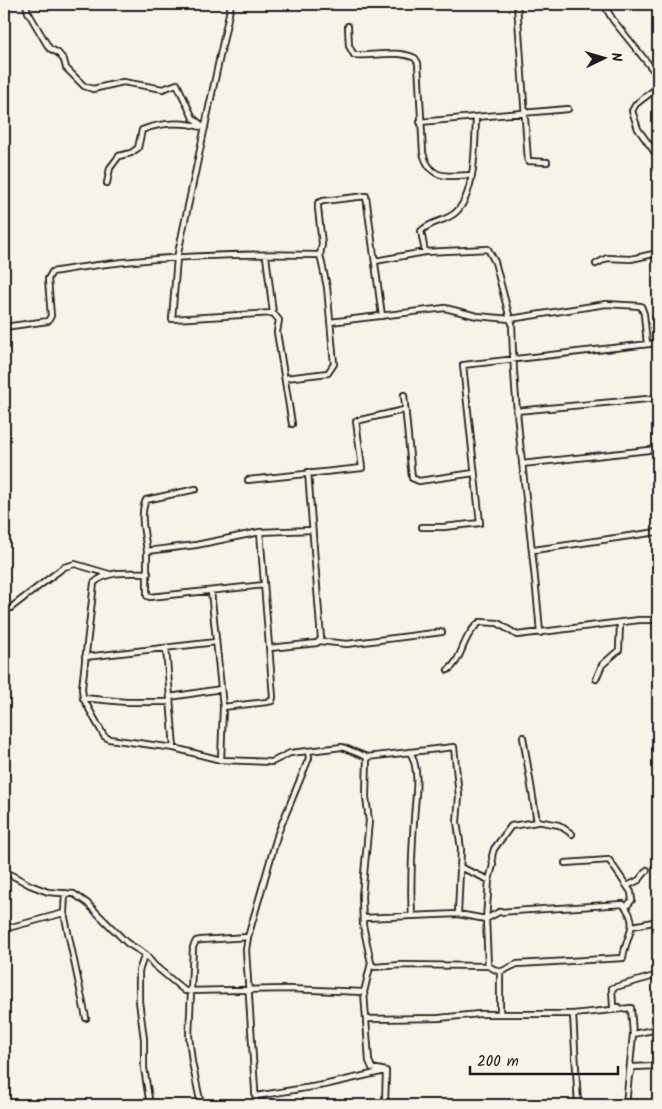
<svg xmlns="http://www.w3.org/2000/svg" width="662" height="1109" font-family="Kalam,sans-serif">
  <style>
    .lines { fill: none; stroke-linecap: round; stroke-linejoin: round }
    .minor-casing { stroke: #1c1c1c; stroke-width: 8 }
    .minor { stroke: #f7f3e8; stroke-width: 4.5 }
  </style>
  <rect width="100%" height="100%" fill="#f7f3e8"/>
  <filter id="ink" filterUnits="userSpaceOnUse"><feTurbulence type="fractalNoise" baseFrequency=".02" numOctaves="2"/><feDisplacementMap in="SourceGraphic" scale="10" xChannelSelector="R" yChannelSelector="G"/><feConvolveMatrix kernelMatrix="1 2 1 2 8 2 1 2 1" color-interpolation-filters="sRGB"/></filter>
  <g filter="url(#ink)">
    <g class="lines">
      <!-- minor casing -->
      <g class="minor-casing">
        <path id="minor" d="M26 4 28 12 49 48 58 53 64 60 66 68 84 86 93 89 123 82 163 89 177 84 193 118 205 128
          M231 4 177 258 172 319 273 313
          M517 4 528 161 547 162
          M609 4 607 10 613 20 658 76
          M348 26 349 46 354 55C374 57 396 49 415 58L418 63 423 153C431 181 446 176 472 175
          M658 87 636 104 632 111 638 129 658 157
          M476 117 568 109
          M420 122 476 117C475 143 476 195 455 213 444 222 431 221 421 231L425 252
          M107 183 110 168 119 156 131 153 138 148 142 130C160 123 182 121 201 127
          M266 256 273 313 279 320 277 332 292 424
          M375 261 425 252 488 249 495 262 510 319 606 304 641 306 644 314 647 344
          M596 264 607 258 631 259 658 253
          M330 322 445 308 477 316 510 319 512 323C514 427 532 529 540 633
          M4 327 48 321 51 316 48 279 52 272C139 257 232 253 320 255
          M286 378 328 373 334 364 327 287 320 255 322 244 318 208V203L323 201 366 196 382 316
          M404 395 412 478 419 481 474 473
          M516 411 658 398
          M522 464 658 449
          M248 480 362 468 356 421 404 410
          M422 527H444L480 523 463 365 658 343
          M534 550 657 532
          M147 551C145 535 139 515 146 500L196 489
          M148 573C130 573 107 570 94 583L82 688 83 698 104 736 109 739 174 748 221 760 272 762 290 753 308 751 309 758 278 833 248 937 246 950 256 1105
          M264 585 150 597 147 596V551L196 545 260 532 312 530
          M211 591 223 707 221 760
          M4 613 64 567 75 564 109 574
          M319 641 347 644 442 632
          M166 648 174 748
          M270 648 317 643 321 639 308 472
          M85 657 216 642
          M448 670C463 660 461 637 480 622L498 623 517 635 639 620H658
          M596 679 602 665 619 650 620 624
          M170 697 221 689
          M83 698 126 702H170
          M223 707 267 702 272 701 273 697 260 532
          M308 751 342 747 367 757 454 747 459 796 457 822 461 849 458 914
          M410 752C421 771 415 798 414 820 412 851 410 884 412 916
          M367 757 366 797 369 821 362 896 363 925 371 963 364 992 369 1061 372 1068 386 1071 385 1105
          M537 821 559 825 572 834
          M565 863 609 860 631 892 632 900 626 907
          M460 867 489 880
          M4 871 30 885 48 892 74 894 87 903 127 943 145 954 154 965 185 991 289 989 364 992
          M627 886 639 880 647 870
          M65 893 64 913 86 1018
          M363 918 458 914 486 919 499 912 623 904C641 926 626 933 623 958L517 964 500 972V1014
          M633 926 658 921
          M4 929 64 913
          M145 954 139 971V1001L144 1039V1068L150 1105
          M371 963 374 967 401 965 488 966 500 972
          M488 966 486 919 489 880 493 865 492 856 494 849 511 826 537 822 523 737
          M618 1007H613L612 988 658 975
          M367 1019 439 1018 479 1014H573
          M630 1075 633 1067 658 1066
          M256 1096 324 1085 385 1071
          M201 1105 192 1062 189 1036 193 947 196 941 201 940 248 937
          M578 1105 573 1014 631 1008 633 1034 658 1029
          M626 1105 633 1034"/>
      </g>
      <!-- minor -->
      <use href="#minor" class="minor"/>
    </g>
  </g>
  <!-- margin -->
  <rect width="662" height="1109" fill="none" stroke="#f7f3e8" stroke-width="20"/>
  <rect x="10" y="10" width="642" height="1089" fill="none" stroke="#1c1c1c" stroke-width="2" filter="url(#ink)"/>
  <!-- north arrow -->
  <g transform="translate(604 58) rotate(85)" stroke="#f7f3e8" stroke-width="4" paint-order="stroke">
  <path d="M0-4L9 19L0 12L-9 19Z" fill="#1c1c1c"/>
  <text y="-8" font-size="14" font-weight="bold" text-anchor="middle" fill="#1c1c1c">N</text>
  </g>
  <!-- scale -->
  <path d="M470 1066v8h148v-8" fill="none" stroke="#1c1c1c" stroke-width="2.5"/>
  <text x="477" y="1066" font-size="15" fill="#1c1c1c" stroke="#f7f3e8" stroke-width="4" paint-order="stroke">200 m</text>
</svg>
